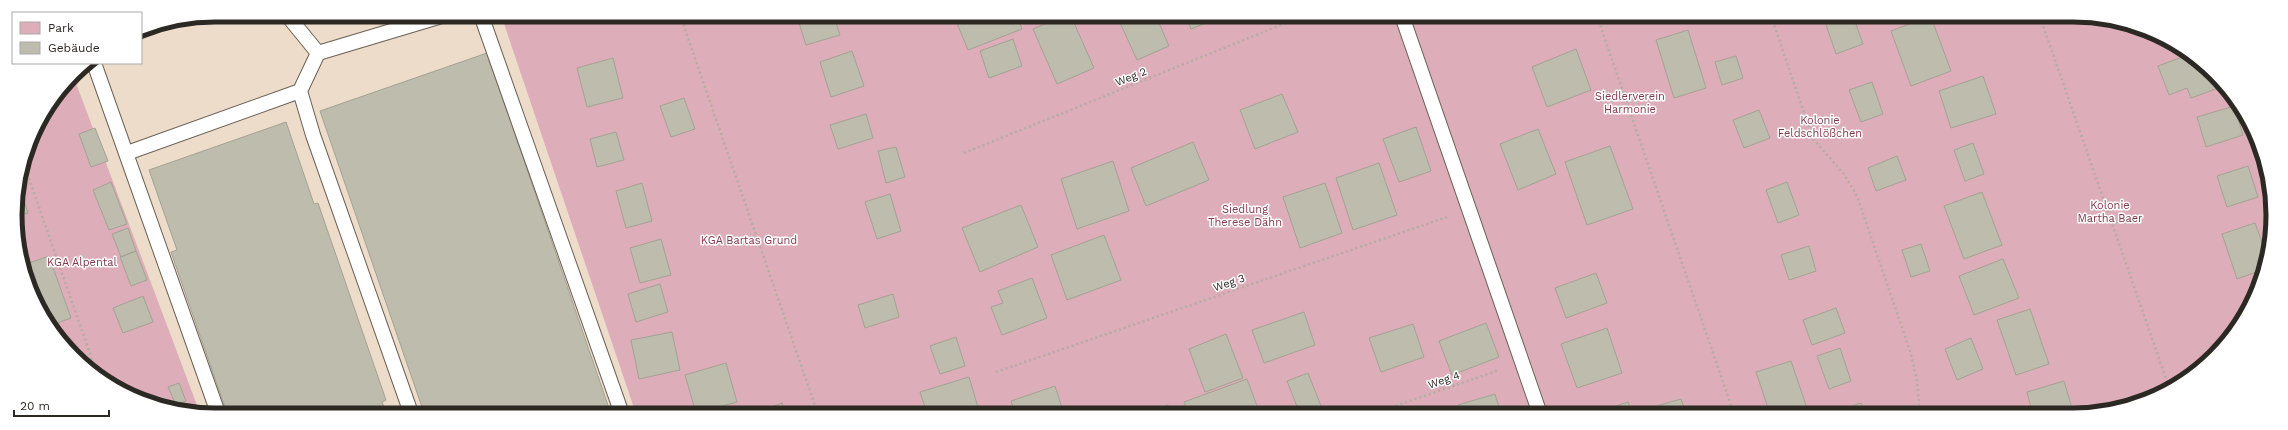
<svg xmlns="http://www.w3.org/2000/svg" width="2288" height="430" font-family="'Work Sans',sans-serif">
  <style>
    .built { fill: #eddcca }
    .green { fill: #ddadb9 }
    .building { fill: #bdbcad; stroke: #a3a293 }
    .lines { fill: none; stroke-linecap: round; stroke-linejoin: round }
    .lane-casing { stroke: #6a6055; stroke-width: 16 }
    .path { stroke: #b5aca1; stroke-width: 2.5; stroke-dasharray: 2 3; stroke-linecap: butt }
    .lane { stroke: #fff; stroke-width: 14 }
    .labels { text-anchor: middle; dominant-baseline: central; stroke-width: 3; stroke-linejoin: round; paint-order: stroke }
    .street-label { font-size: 11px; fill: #2c2823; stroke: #fff }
    .park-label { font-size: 11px; fill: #80374e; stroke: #fff }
    .rim { fill: none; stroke: #2c2823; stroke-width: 5 }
  </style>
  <rect width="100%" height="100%" fill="#f6eadd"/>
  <!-- built -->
  <path class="built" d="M215 15H501L636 414 200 413 73 75 89 63H141V30Z"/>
  <!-- green -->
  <path class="green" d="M501 15 2099 17 2173 42 2232 93 2266 163 2271 241 2252 303 2214 357 2150 400 2086 415 636 414Z
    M73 75 200 413H189L126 394 64 347 26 280 15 202 30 138Z"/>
  <!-- building -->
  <path class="building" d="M597 15H645L598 22Z
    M823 16H834L840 35 806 45 799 23Z
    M954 16H1017L1022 29 968 50Z
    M1023 16H1050L1026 24Z
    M1063 16H1071L1094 68 1057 84 1033 29Z
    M1117 16H1156L1169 46 1137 60Z
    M1186 16H1224L1191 29Z
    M1832 16H1853L1863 44 1836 54 1824 19Z
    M1928 17H1931L1951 71 1911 86 1891 31Z
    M1688 30 1706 88 1674 98 1656 40Z
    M1013 39 1022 66 989 78 980 51Z
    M1576 49 1591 90 1547 107 1532 67Z
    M852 51 864 86 831 97 820 62Z
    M487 53 611 414 424 413 320 111Z
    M2188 55 2224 86 2191 98 2187 88 2169 95 2158 66Z
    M1736 56 1743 78 1722 85 1715 62Z
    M613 58 623 98 587 107 577 68Z
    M1983 76 1996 114 1951 128 1939 91Z
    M1872 82 1883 114 1861 122 1849 90Z
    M1282 94 1298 132 1255 149 1240 110Z
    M684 98 695 129 671 137 660 106Z
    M2234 106 2243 135 2206 147 2197 117Z
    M1759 110 1770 138 1744 148 1733 120Z
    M866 114 873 138 838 149 830 125Z
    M286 122 314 204 318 203 386 400 382 402 386 413H227L171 252 177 250 149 170Z
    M1416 127 1431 171 1399 182 1383 139Z
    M95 128 108 161 91 167 79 134Z
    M1538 129 1556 174 1518 190 1500 144Z
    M616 132 624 160 597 167 590 139Z
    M1193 142 1209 180 1146 206 1131 168Z
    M1973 143 1984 174 1965 181 1954 150Z
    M1610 146 1633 209 1587 225 1565 162Z
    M896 147 905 177 886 183 878 151Z
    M1897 156 1906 180 1876 191 1868 168Z
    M1113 161 1129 211 1077 229 1061 179Z
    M1379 163 1397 215 1353 230 1336 178Z
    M2248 166 2258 197 2227 207 2217 176Z
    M111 182 127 224 109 230 93 190Z
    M1787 182 1799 215 1778 223 1766 190Z
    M642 183 652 221 626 228 616 191Z
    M1325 183 1342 233 1300 248 1283 197Z
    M19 185 28 213 17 216 15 202Z
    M1982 192 2002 245 1964 259 1944 206Z
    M890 194 901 231 877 239 865 202Z
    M1021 205 1038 247 980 272 962 228Z
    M2255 223 2267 256 2262 270 2237 279 2222 234Z
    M128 228 136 251 121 257 112 234Z
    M1104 235 1121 280 1067 300 1051 255Z
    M661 239 671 275 640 283 630 248Z
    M1921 244 1930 271 1911 277 1902 250Z
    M1809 246 1816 271 1789 280 1781 255Z
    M136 251 147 280 131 286 120 257Z
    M49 256 71 318 52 325 26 280 24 265Z
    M2003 259 2019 298 1974 315 1959 276Z
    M1596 273 1607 303 1566 318 1555 288Z
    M1032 278 1047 318 1002 335 991 307 1003 303 998 291Z
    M660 284 668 312 636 322 628 294Z
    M893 294 899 317 865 328 858 305Z
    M143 296 153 322 123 333 113 308Z
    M1836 308 1845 333 1812 345 1803 320Z
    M2030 309 2049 364 2016 375 1997 320Z
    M1304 312 1315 345 1264 363 1252 330Z
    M1486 323 1499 357 1452 375 1439 341Z
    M1413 324 1424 357 1381 372 1369 338Z
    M1607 328 1622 373 1577 388 1561 344Z
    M672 332 680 370 639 379 631 340Z
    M1226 334 1243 378 1205 392 1189 349Z
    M956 337 965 366 940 374 930 346Z
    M1971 338 1983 369 1957 380 1945 349Z
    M1840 348 1851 381 1829 389 1817 356Z
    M1791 361 1809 414H1770L1756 372Z
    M726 363 737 402 696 413 685 375Z
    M1308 373 1321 406 1300 414 1287 381Z
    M969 377 980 414H927L920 392Z
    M1247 379 1260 414H1189L1184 402Z
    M2064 381 2074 415H2033L2027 392Z
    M179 383 186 401 176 405 168 387Z
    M1055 386 1064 414H1015L1011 401Z
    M1495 394 1501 414H1461L1458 405Z
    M1681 399 1686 414H1655L1653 407Z
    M1628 402 1633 414H1600L1599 412Z
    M782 403 786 414H753Z
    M1861 403 1865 414H1840L1838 411Z
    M1168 405 1171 414H1144Z"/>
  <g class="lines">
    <!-- lane casing -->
    <g class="lane-casing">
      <path id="lane" d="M287 15 318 53 445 15
        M481 15 622 414
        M1402 16 1540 414
        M94 63 218 413
        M300 91 313 135 411 413
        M127 153 300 91 318 53"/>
    </g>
    <!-- path -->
    <path class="path" d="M680 15 818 414
      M1597 16 1734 414
      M1771 16 1813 139 1844 174 1857 196 1911 354 1917 381 1920 414
      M2040 17 2169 387
      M964 153 1303 16
      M24 164 96 371
      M996 372 1447 217
      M1372 414 1499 370"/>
    <!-- lane -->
    <use href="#lane" class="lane"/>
  </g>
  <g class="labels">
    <!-- street labels -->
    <g class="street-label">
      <text transform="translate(1131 77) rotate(-22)">Weg 2</text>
      <text transform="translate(1229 283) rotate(-19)">Weg 3</text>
      <text transform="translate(1444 380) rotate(-19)">Weg 4</text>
    </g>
    <!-- park labels -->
    <g class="park-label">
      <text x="1630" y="96">Siedlerverein<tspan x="1630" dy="13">Harmonie</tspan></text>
      <text x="1820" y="120">Kolonie<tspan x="1820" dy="13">Feldschlößchen</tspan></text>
      <text x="2110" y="205">Kolonie<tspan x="2110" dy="13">Martha Baer</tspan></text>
      <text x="1245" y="209">Siedlung<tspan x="1245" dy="13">Therese Dähn</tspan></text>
      <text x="749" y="240">KGA Bartas Grund</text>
      <text x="82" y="262">KGA Alpental</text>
    </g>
  </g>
  <!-- crop -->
  <path d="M0 0H2288V430H0ZM215 22H2073A193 193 0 0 1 2266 215V215A193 193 0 0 1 2073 408H215A193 193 0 0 1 22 215V215A193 193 0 0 1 215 22Z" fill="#fff" fill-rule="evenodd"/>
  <path class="rim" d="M215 22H2073A193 193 0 0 1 2266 215V215A193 193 0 0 1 2073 408H215A193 193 0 0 1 22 215V215A193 193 0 0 1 215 22Z"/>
  <!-- legend -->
  <rect x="12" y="12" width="130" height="52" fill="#ffffff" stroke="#aba9a7"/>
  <rect x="20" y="22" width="20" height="12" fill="#ddadb9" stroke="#aba9a7"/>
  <text x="48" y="32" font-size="12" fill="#2c2823">Park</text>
  <rect x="20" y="42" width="20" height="12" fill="#bdbcad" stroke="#aba9a7"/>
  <text x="48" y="52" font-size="12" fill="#2c2823">Gebäude</text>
  <!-- scale -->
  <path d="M14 410v6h95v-6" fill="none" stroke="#2c2823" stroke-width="2"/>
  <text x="20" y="410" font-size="12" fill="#2c2823" stroke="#ffffff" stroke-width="3" paint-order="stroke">20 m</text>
</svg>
